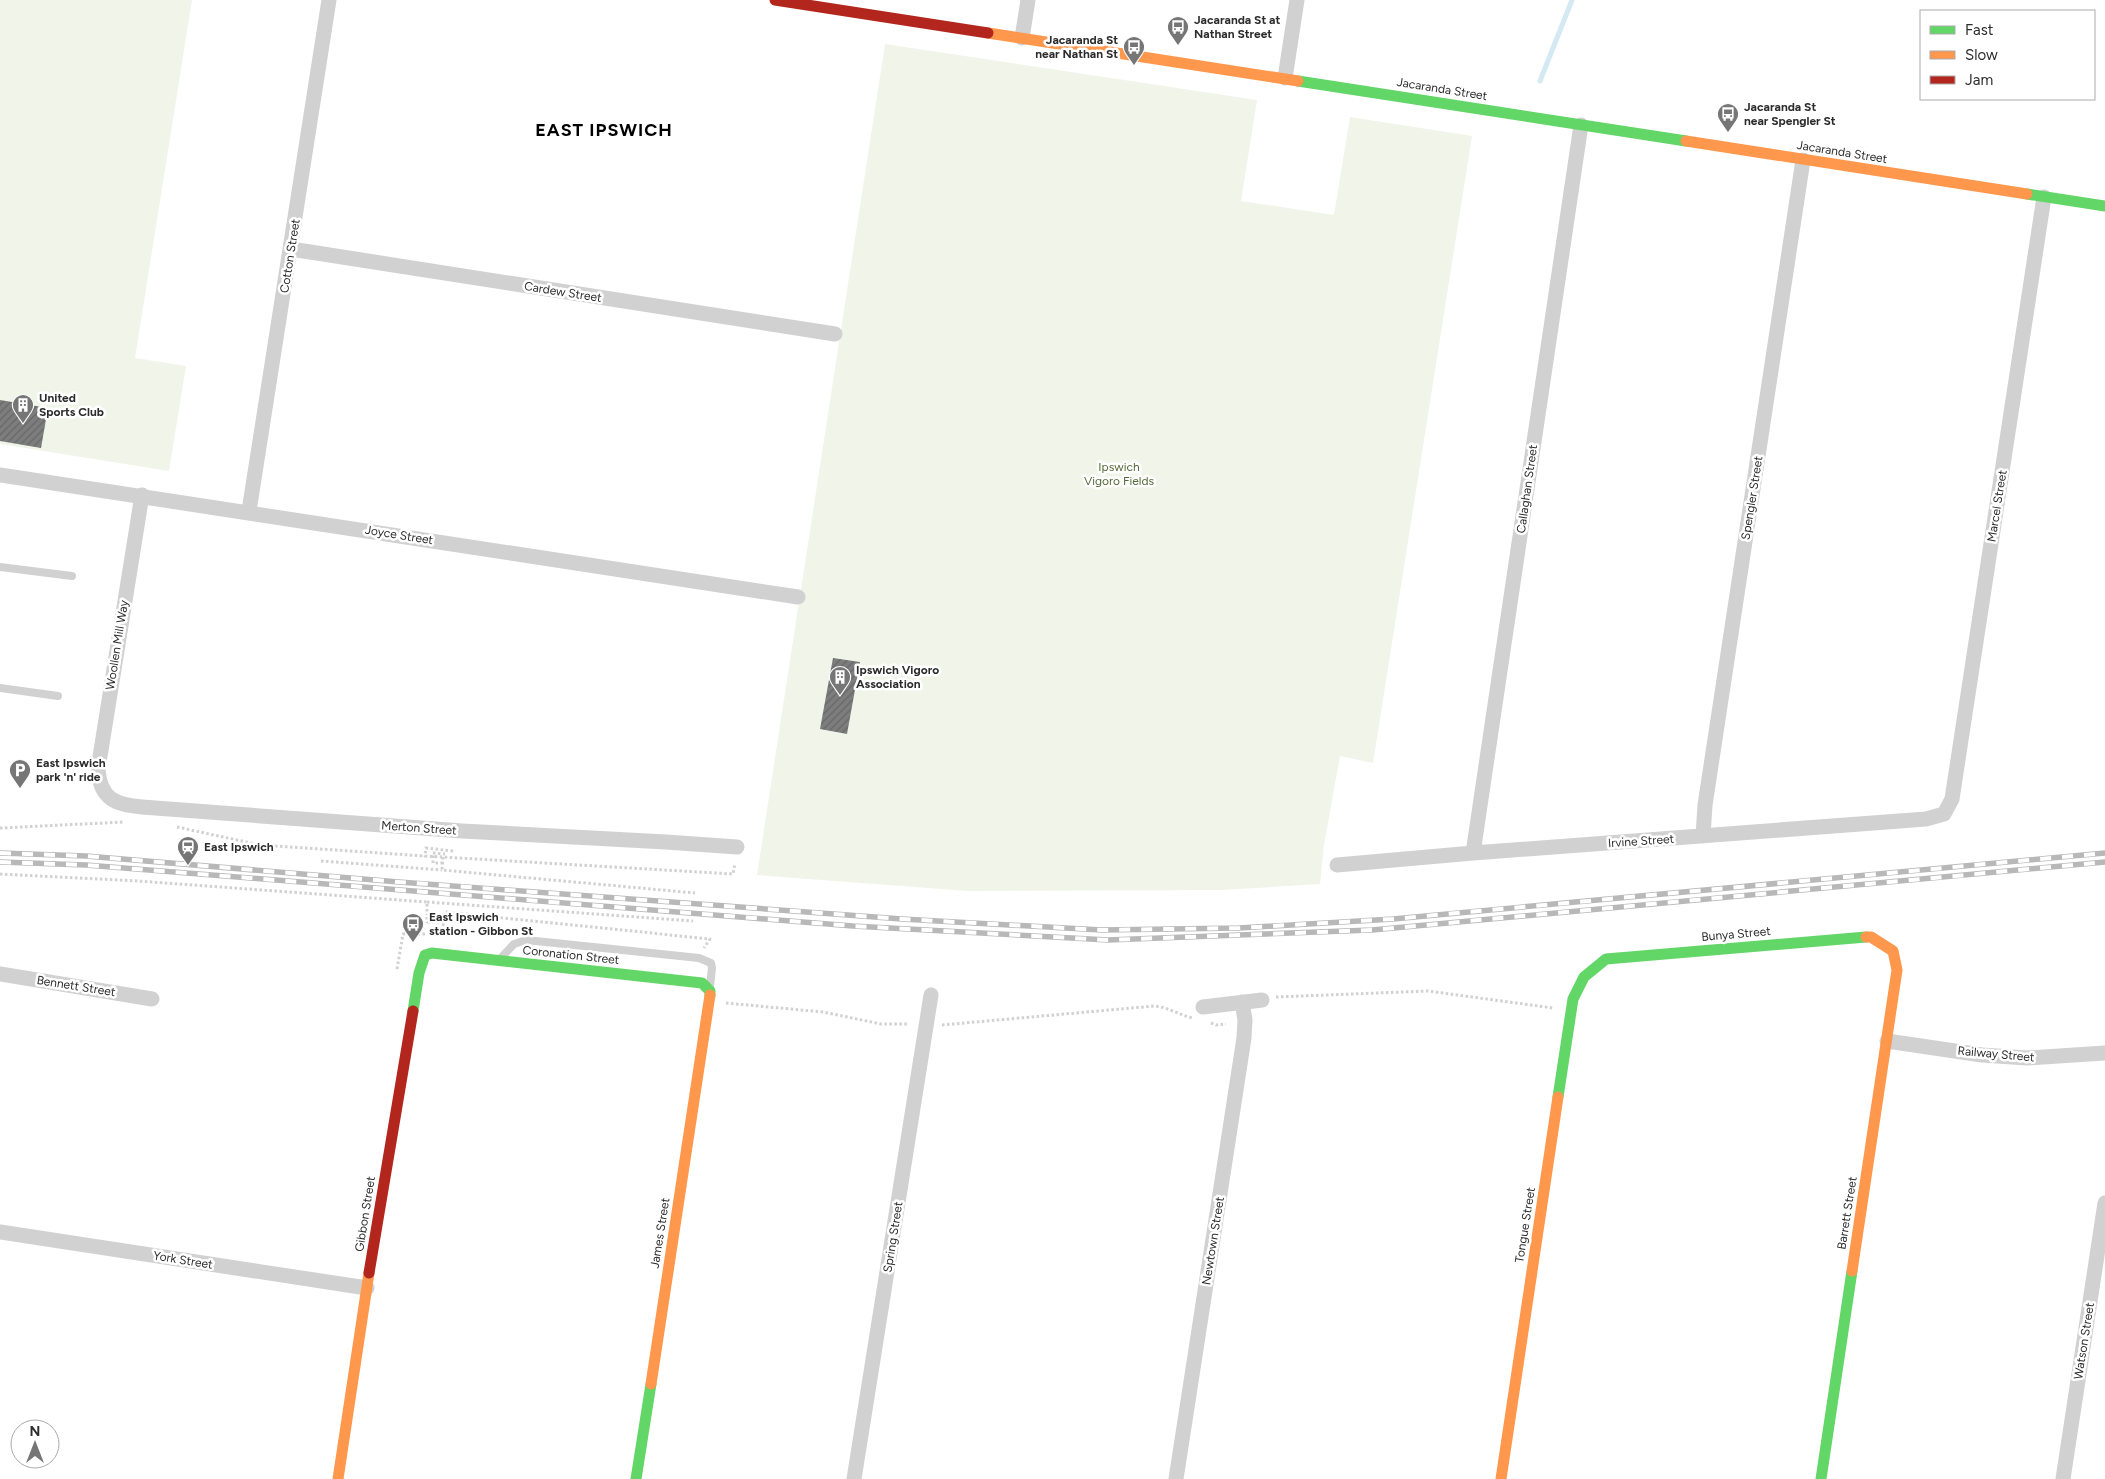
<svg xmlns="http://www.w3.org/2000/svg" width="2105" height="1479" font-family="Figtree,sans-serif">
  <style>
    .green { fill: #f0f4e9 }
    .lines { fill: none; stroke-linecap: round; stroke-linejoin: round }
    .stream { stroke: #d4e9f2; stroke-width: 5 }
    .building { fill: url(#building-hatch) }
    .path { stroke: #d1d1d1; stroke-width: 3; stroke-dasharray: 2.5 2.5; stroke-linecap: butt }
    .lane { stroke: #d1d1d1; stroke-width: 8 }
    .street { stroke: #d1d1d1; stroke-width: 15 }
    .fast { stroke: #63d668; stroke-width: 11 }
    .slow { stroke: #ff974d; stroke-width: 11 }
    .jam { stroke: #b3261e; stroke-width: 11 }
    .rail-casing { stroke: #b8b8b8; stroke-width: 5.5 }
    .rail { stroke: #fff; stroke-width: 4; stroke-dasharray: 11; stroke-linecap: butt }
    .labels { text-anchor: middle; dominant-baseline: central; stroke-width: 5; stroke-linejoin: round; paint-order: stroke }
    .poi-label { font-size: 12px; font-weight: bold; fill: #2c2c2c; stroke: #fff; text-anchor: start }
    .street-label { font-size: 12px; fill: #2c2c2c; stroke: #fff }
    .park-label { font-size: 12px; fill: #536937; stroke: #fff }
    .district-label { font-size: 18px; font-weight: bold; letter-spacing: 1px; fill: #000; stroke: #fff }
  </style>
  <defs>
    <pattern id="building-hatch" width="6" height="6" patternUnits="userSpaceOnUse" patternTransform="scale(1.25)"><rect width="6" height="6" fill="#7d7d7d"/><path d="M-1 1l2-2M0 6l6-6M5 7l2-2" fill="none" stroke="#676767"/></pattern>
  </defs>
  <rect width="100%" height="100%" fill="#fff"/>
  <!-- green -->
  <path class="green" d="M0 0H192L135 358 186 366 169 471 0 444Z
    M885 44 1257 100 1241 201 1334 215 1350 117 1472 136 1373 763 1340 756 1324 845 1320 884 1222 890 968 891 757 875Z"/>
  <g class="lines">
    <!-- stream -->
    <path class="stream" d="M1540 81 1572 0"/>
  </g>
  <!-- building -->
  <path class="building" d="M0 400 48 408 41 448 0 441Z
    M833 658 860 662 847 734 820 729Z"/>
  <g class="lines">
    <!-- path -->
    <path class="path" d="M177 827 260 845 425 856
      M0 828 124 822
      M453 851 426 848 425 856 733 874 735 863
      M443 857 442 870 695 893
      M321 861 442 870
      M443 863H433V853L445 854
      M0 874 138 881 427 902V915
      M427 902 693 921
      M440 916 427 915V922L444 923
      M440 934H442L445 912 710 939 704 948
      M397 969 403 934H426
      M1276 997 1428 991 1553 1008
      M726 1003 823 1012 881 1024H909
      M1211 1023 1216 1025 1226 1024
      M942 1025 1154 1006C1168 1007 1179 1015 1193 1018"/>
    <!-- lane -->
    <path class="lane" d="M0 567 72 576
      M0 688 58 696
      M500 959 514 944 526 940 699 958 711 963 712 968 710 986"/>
    <!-- street -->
    <path class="street" d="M1022 38 1028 0
      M1285 78 1297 0
      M291 249 835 334
      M0 475 798 597
      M142 495 98 769C100 799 116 805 142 807L462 831 666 842 737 847
      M249 511 329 0
      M1703 836 1705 805 1803 160
      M1473 853 1581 125
      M1337 865 1473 853 1926 819 1944 814 1952 799 2044 197
      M0 974 152 999
      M1203 1007 1262 1000
      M1887 1041 1982 1055 2027 1058 2105 1053
      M0 1232 367 1288
      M854 1479 931 995
      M1176 1479 1244 1038 1245 1020 1242 1002
      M2063 1479 2105 1203"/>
    <!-- fast -->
    <path class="fast" d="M1298 81 1686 141
      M2027 194 2105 206
      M413 1011 419 973 425 955 432 953 702 983 710 991V995
      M1558 1097 1573 999 1584 977 1606 959 1866 937
      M636 1479 651 1384
      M1821 1479 1852 1271"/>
    <!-- slow -->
    <path class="slow" d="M988 33 1298 81
      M1686 141 2027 194
      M1852 1271 1897 970 1893 951 1871 937H1866
      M651 1384 710 995
      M338 1479 369 1273
      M1501 1479 1558 1097"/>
    <!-- jam -->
    <path class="jam" d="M775 0 988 33
      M369 1273 413 1011"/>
    <!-- rail casing -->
    <g class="rail-casing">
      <path id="rail" d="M0 853 86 856 399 882 902 919 1102 930 1239 928 1393 919 2105 853
        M0 862 86 865 853 926 1108 940 1372 930 2105 862"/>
    </g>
    <!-- rail -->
    <use href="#rail" class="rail"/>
  </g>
  <!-- icons -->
  <defs>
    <g id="bus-pin" transform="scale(1.125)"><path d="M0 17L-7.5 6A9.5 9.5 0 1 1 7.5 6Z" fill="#767676" stroke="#fff"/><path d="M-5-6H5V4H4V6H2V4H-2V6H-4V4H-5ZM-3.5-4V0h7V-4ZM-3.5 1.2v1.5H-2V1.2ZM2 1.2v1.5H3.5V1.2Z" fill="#fff"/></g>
    <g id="building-pin" transform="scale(1.125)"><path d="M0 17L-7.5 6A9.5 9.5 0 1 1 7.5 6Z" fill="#767676" stroke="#fff"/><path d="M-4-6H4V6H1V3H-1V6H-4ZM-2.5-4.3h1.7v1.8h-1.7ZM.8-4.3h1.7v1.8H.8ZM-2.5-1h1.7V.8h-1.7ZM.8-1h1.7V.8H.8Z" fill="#fff"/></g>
    <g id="parking-pin" transform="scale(1.125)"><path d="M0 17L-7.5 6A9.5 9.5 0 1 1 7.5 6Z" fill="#767676" stroke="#fff"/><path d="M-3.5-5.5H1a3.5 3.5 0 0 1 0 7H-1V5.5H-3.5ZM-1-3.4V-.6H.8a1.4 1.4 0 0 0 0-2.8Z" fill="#fff"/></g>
    <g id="station-pin" transform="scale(1.125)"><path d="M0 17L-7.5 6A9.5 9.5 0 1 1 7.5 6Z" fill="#767676" stroke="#fff"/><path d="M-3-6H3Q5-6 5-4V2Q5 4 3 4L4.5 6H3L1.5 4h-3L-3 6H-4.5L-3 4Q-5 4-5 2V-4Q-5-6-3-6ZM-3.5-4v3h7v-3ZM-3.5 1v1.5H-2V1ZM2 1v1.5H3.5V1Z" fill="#fff"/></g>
  </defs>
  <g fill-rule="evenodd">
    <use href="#bus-pin" x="1178" y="27"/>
    <use href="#bus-pin" x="1134" y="47"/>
    <use href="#bus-pin" x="1728" y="114"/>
    <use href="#building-pin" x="23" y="405"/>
    <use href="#building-pin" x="840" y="677"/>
    <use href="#parking-pin" x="20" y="770"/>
    <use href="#station-pin" x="188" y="847"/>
    <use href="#bus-pin" x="413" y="924"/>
  </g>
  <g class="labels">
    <!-- poi labels -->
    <g class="poi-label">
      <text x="1194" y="20">Jacaranda St at<tspan x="1194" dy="14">Nathan Street</tspan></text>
      <text x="1118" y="40" text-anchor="end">Jacaranda St<tspan x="1118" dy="14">near Nathan St</tspan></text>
      <text x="1744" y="107">Jacaranda St<tspan x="1744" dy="14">near Spengler St</tspan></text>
      <text x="39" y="398">United<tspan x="39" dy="14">Sports Club</tspan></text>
      <text x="856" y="670">Ipswich Vigoro<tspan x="856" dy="14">Association</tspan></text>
      <text x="36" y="763">East Ipswich<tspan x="36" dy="14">park 'n' ride</tspan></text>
      <text x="204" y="847">East Ipswich</text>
      <text x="429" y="917">East Ipswich<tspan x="429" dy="14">station - Gibbon St</tspan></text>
    </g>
    <!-- street labels -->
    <g class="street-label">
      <text transform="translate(1442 89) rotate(9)">Jacaranda Street</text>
      <text transform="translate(1842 152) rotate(9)">Jacaranda Street</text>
      <text transform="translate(290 256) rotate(-81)">Cotton Street</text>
      <text transform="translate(563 292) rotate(9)">Cardew Street</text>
      <text transform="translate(1527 489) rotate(-82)">Callaghan Street</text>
      <text transform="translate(1752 498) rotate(-81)">Spengler Street</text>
      <text transform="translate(1997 506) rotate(-81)">Marcel Street</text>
      <text transform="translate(399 535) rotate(9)">Joyce Street</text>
      <text transform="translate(117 645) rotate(-81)">Woollen Mill Way</text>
      <text transform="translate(419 828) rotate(4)">Merton Street</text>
      <text transform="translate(1641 841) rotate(-4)">Irvine Street</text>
      <text transform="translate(1736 934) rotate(-5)">Bunya Street</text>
      <text transform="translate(571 955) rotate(6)">Coronation Street</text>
      <text transform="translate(76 986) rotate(9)">Bennett Street</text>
      <text transform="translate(1996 1054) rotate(5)">Railway Street</text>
      <text transform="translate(1847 1213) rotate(-81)">Barrett Street</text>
      <text transform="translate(365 1214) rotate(-81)">Gibbon Street</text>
      <text transform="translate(1525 1225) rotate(-81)">Tongue Street</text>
      <text transform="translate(660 1233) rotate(-81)">James Street</text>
      <text transform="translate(893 1237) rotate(-81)">Spring Street</text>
      <text transform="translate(1213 1241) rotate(-81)">Newtown Street</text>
      <text transform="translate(183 1260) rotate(9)">York Street</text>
      <text transform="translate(2084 1341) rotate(-81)">Watson Street</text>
    </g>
    <!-- park labels -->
    <g class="park-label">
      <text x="1119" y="467">Ipswich<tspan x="1119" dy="14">Vigoro Fields</tspan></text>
    </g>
    <!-- district labels -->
    <g class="district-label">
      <text x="604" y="130">EAST IPSWICH</text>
    </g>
  </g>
  <!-- legend -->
  <rect x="1920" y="10" width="175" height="90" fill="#ffffff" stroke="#ababab"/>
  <rect x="1930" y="26" width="25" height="8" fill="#63d668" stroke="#ababab"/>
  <text x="1965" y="35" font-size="15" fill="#2c2c2c">Fast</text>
  <rect x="1930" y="51" width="25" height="8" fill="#ff974d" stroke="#ababab"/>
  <text x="1965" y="60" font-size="15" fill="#2c2c2c">Slow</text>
  <rect x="1930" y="76" width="25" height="8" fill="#b3261e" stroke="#ababab"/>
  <text x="1965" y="85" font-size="15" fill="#2c2c2c">Jam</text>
  <!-- north arrow -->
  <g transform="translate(35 1444)"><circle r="24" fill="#ffffff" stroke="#ababab"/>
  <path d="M0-4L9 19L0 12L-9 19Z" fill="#767676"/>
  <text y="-8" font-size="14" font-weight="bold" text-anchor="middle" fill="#2c2c2c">N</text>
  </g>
</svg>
